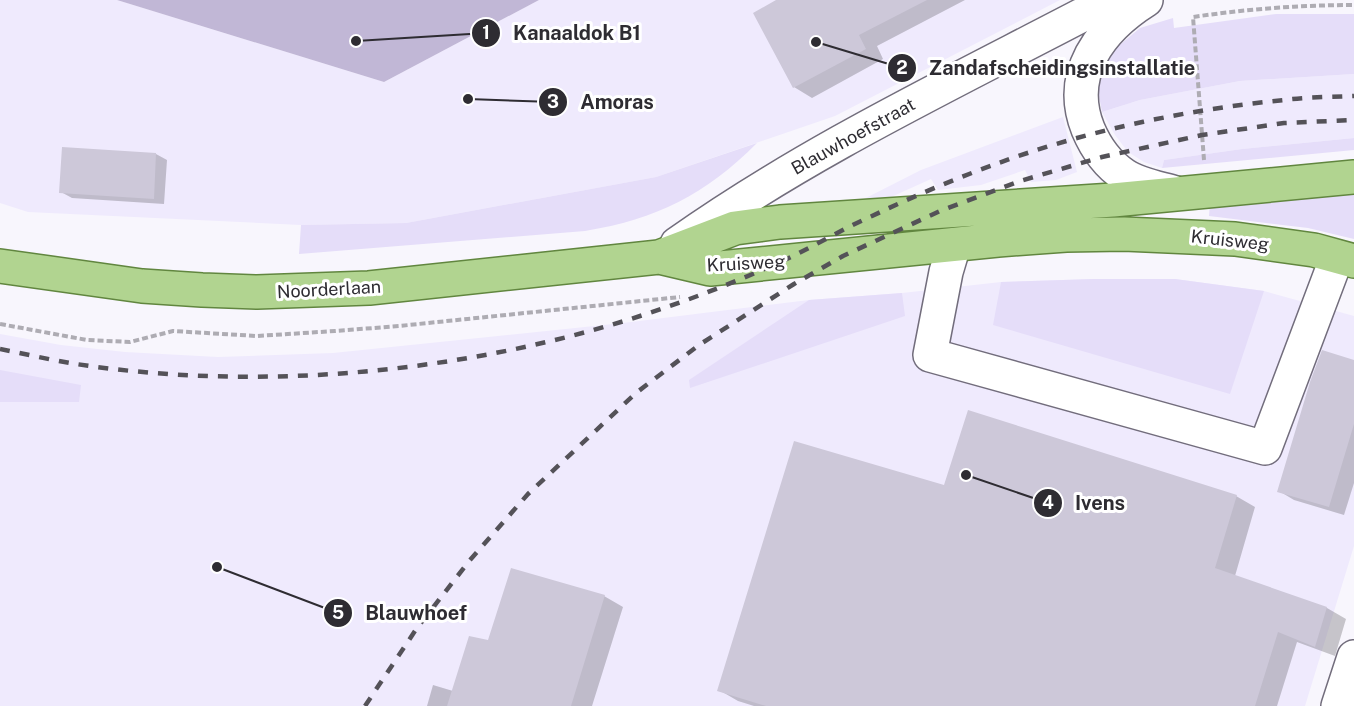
<svg xmlns="http://www.w3.org/2000/svg" width="1354" height="706" font-family="'Public Sans',sans-serif">
  <style>
    .built { fill: #efeafd }
    .green { fill: #e5ddf9 }
    .water { fill: #c1b7d6 }
    .shadow { fill: #0003 }
    .building { fill: #cdc8d9 }
    .lines { fill: none; stroke-linecap: round; stroke-linejoin: round }
    .minor-casing { stroke: #726d7c; stroke-width: 36 }
    .major-casing { stroke: #61863f; stroke-width: 36 }
    .path { stroke: #aeacb3; stroke-width: 4; stroke-dasharray: 6 3; stroke-linecap: butt }
    .minor { stroke: #fff; stroke-width: 33 }
    .major { stroke: #b1d490; stroke-width: 33 }
    .rail { stroke: #545258; stroke-width: 4.5; stroke-dasharray: 10 10; stroke-linecap: butt }
    .labels { text-anchor: middle; dominant-baseline: central; stroke-width: 6; stroke-linejoin: round; paint-order: stroke }
    .street-label { font-size: 18px; fill: #2e2c32; stroke: #fff }
    .leader { fill: none; stroke: #2e2c32; stroke-width: 2 }
    .callout-dot { fill: #2e2c32; stroke: #fff; stroke-width: 2 }
    .mark-label { font-size: 18px; text-anchor: middle; font-weight: bold; fill: #fff }
    .callout-label { font-size: 20px; text-anchor: middle; font-weight: bold; fill: #2e2c32; stroke: #fff; stroke-width: 6; stroke-linejoin: round; paint-order: stroke }
  </style>
  <rect width="100%" height="100%" fill="#f8f6fd"/>
  <!-- built -->
  <path class="built" d="M0 0H117L384 82 539 0H1060L835 116 656 177 406 223 301 225 28 212 0 203Z
    M1354 74V138L1242 149 1164 160 1162 168 1144 162 1128 152 1115 135 1102 112 1140 100 1240 81Z
    M1063 117 1077 172 1056 180 1031 182 1025 170 981 185 938 190 931 179 889 198 858 202 921 170Z
    M1094 279H1175L1264 291 1354 316V546L1305 706H0V334L61 345 125 352 218 357 333 353 623 323 809 300 902 293 1001 282Z"/>
  <!-- green -->
  <path class="green" d="M1276 14H1354V74L1240 81 1140 100 1102 112 1098 91 1103 70 1116 48 1140 28 1173 18 1174 28Z
    M1354 138V150L1162 168 1164 160 1242 149Z
    M757 143C705 195 657 219 585 231L299 254 301 225 406 223 656 177Z
    M1354 187V239L1308 228 1209 216 1210 203Z
    M1094 279H1175L1264 291 1230 394 993 325 1001 282Z
    M902 293 905 316 690 388 689 380 809 300Z
    M0 370 81 385 79 402H0Z"/>
  <!-- water -->
  <path class="water" d="M117 0H539L384 82Z"/>
  <!-- shadow -->
  <path class="shadow" d="M779 0H965L877 46 883 59 812 98 794 87Z
    M156 154 167 160 164 204 72 198 61 192Z
    M1354 361V483L1344 515 1294 500 1279 491Z
    M945 487 1236 496 1255 507 1235 576 1327 608 1346 619 1335 656 1297 642 1277 706H754L738 701 719 690Z
    M604 596 623 607 592 706H427L433 685 453 691 489 642Z"/>
  <!-- building -->
  <path class="building" d="M776 0H927L859 35 866 49 793 88 753 13Z
    M62 147 156 153 154 199 59 193Z
    M1322 350 1354 360V424L1329 507 1277 492 1310 382Z
    M968 410 1237 495 1215 568 1327 607 1315 647 1278 632 1255 706H766L717 691 794 441 944 485Z
    M511 568 605 595 571 706H447L469 636 488 640Z"/>
  <g class="lines">
    <!-- minor casing -->
    <g class="minor-casing">
      <path id="minor" d="M1146 0C1100 29 1066 74 1088 129 1096 148 1106 163 1124 175 1139 185 1159 188 1176 193
        M677 244C804 154 944 87 1082 15L1121 0
        M954 245 946 272 930 355 1265 448 1337 257
        M1338 706 1354 657"/>
    </g>
    <!-- major casing -->
    <g class="major-casing">
      <path id="major" d="M659 257 710 269 998 240 1066 235 1124 234 1235 239 1314 250 1354 261
        M0 266 142 286 202 290 257 292 369 288 659 257 735 228 780 222 1113 200 1354 177"/>
    </g>
    <!-- path -->
    <path class="path" d="M1204 160 1193 17C1247 9 1300 5 1354 5
      M0 324 87 340 130 342 173 331 257 336 335 331 399 326 680 297"/>
    <!-- minor -->
    <use href="#minor" class="minor"/>
    <!-- major -->
    <use href="#major" class="major"/>
    <!-- rail -->
    <path class="rail" d="M0 349C25 354 51 360 76 364 260 392 463 373 640 316 687 301 733 283 778 263 810 249 840 230 872 216 912 197 954 179 996 164 1085 131 1189 109 1284 100 1307 97 1331 97 1354 96
      M365 706 417 628 470 560 528 494 636 393 699 345 794 284 843 256 940 211 1020 181 1102 157 1202 135 1284 123 1354 120"/>
  </g>
  <g class="labels">
    <!-- street labels -->
    <g class="street-label">
      <text transform="translate(853 136) rotate(-29)">Blauwhoefstraat</text>
      <text transform="translate(1230 240) rotate(6)">Kruisweg</text>
      <text transform="translate(746 263) rotate(-3)">Kruisweg</text>
      <text transform="translate(329 289) rotate(-3)">Noorderlaan</text>
    </g>
  </g>
  <!-- callouts -->
  <path class="leader" d="M356 41L486 33M816 42L902 68M468 99L553 102M966 475L1048 503M217 567L338 613"/>
  <g class="callout-dot">
    <circle cx="356" cy="41" r="6"/>
    <circle cx="816" cy="42" r="6"/>
    <circle cx="468" cy="99" r="6"/>
    <circle cx="966" cy="475" r="6"/>
    <circle cx="217" cy="567" r="6"/>
    <circle cx="486" cy="33" r="15"/>
    <circle cx="902" cy="68" r="15"/>
    <circle cx="553" cy="102" r="15"/>
    <circle cx="1048" cy="503" r="15"/>
    <circle cx="338" cy="613" r="15"/>
  </g>
  <g class="mark-label">
    <text x="486" y="39">1</text>
    <text x="902" y="74">2</text>
    <text x="553" y="108">3</text>
    <text x="1048" y="509">4</text>
    <text x="338" y="619">5</text>
  </g>
  <g class="callout-label">
    <text x="577" y="40">Kanaaldok B1</text>
    <text x="1062" y="75">Zandafscheidingsinstallatie</text>
    <text x="617" y="109">Amoras</text>
    <text x="1100" y="510">Ivens</text>
    <text x="416" y="620">Blauwhoef</text>
  </g>
</svg>
